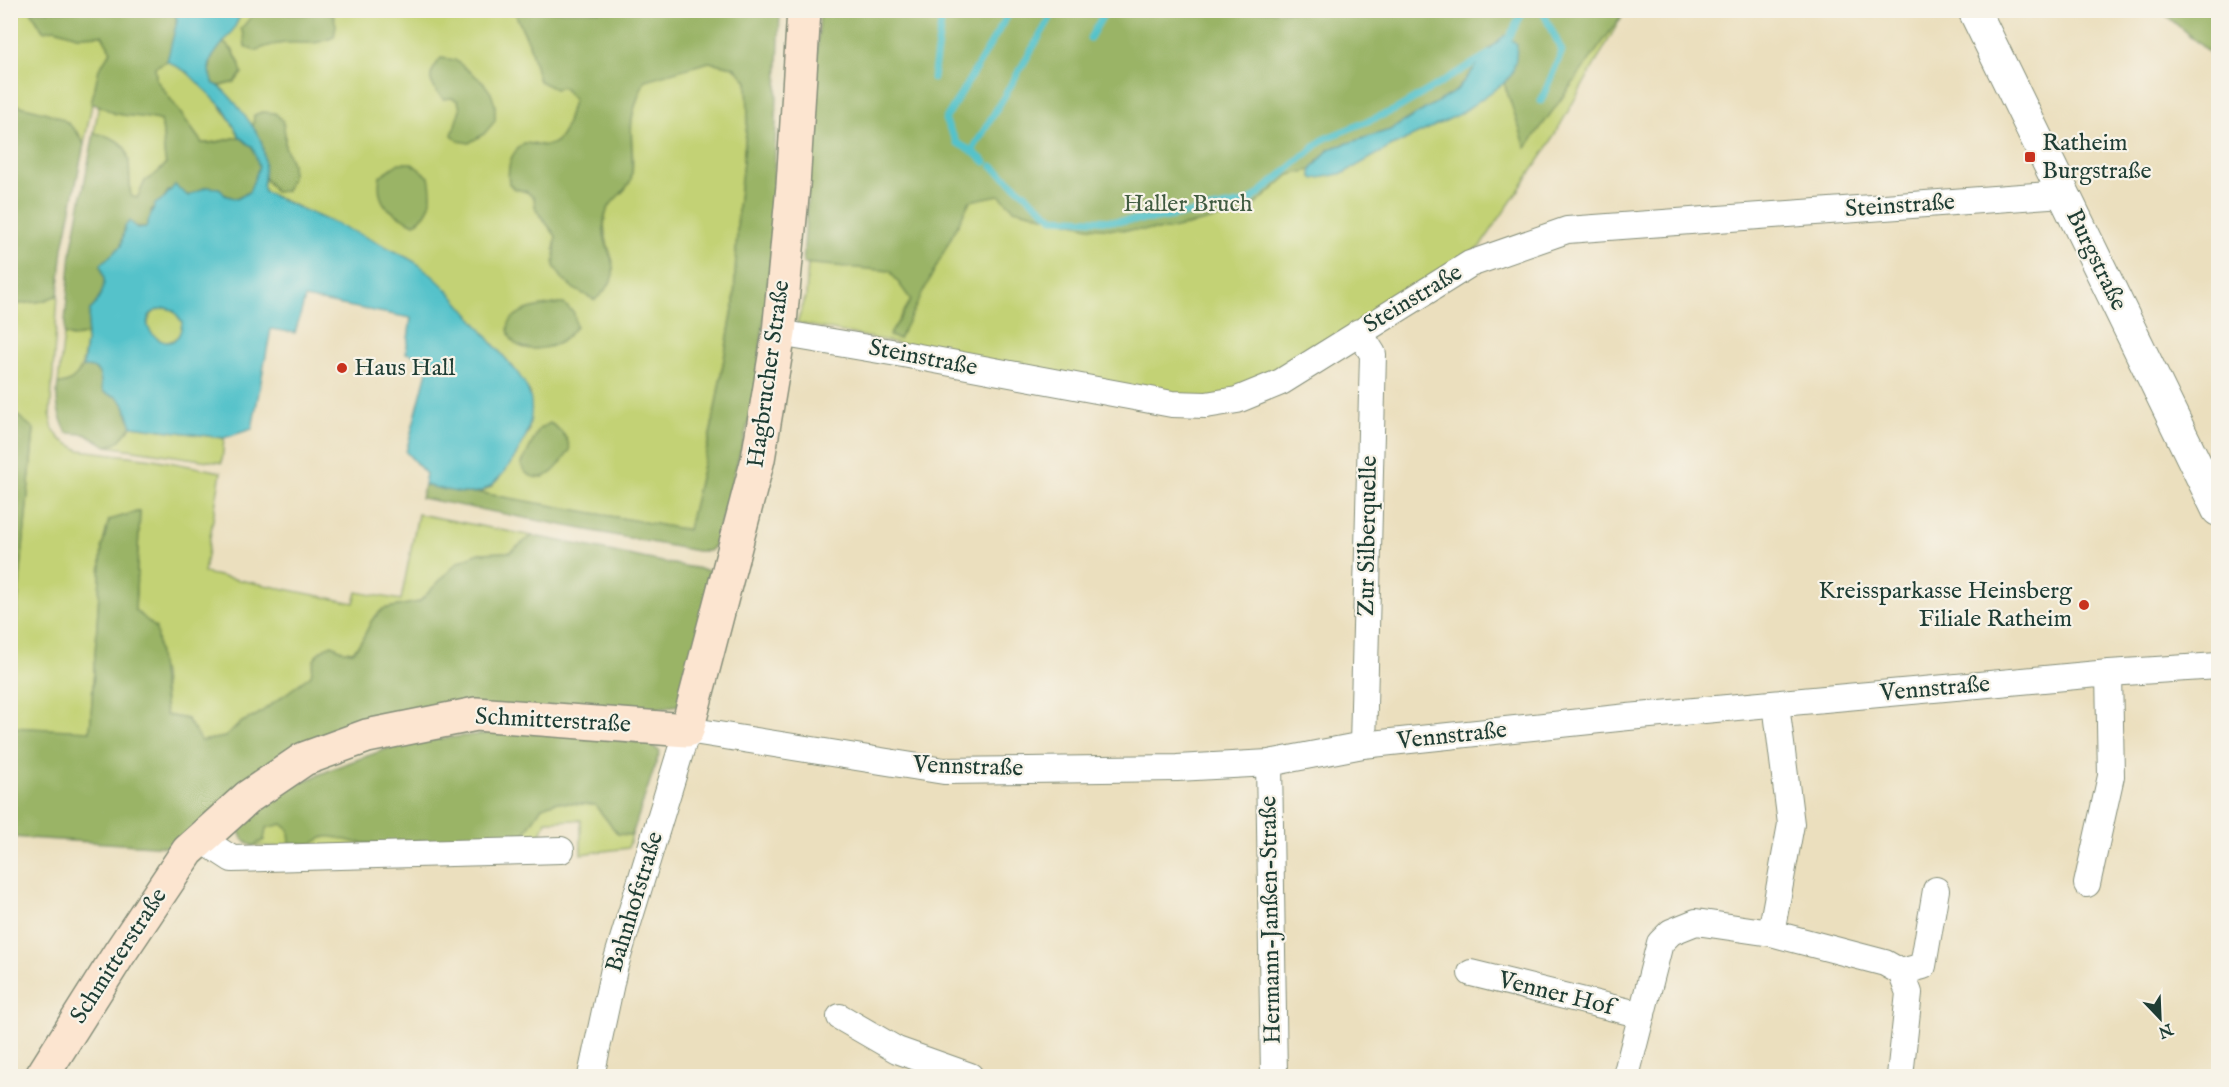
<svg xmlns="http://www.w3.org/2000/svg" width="2229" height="1087" font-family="'IM FELL English',serif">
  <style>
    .green { fill: #c3d274; stroke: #718854; stroke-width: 1.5 }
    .forest { fill: #9ab466; stroke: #5c784d; stroke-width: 1.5 }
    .water { fill: #54c2ca; stroke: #3a807f; stroke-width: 1.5; fill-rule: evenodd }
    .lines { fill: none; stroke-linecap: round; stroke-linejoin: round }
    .stream { stroke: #54c2ca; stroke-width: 7 }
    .minor-casing { stroke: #858e79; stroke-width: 28 }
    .tertiary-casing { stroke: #858e79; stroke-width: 34 }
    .secondary-casing { stroke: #858e79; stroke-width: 36 }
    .minor { stroke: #fff; stroke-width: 26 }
    .tertiary { stroke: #fff; stroke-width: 32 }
    .secondary { stroke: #fce5d0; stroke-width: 33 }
    .poi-dot { fill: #c8321e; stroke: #f7f3e8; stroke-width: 2 }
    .labels { text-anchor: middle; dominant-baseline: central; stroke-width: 4.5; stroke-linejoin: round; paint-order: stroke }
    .poi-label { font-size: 24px; fill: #1f3d34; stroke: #f7f3e8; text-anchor: start }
    .park-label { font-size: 24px; fill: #405b41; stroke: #f7f3e8 }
    .street-label { font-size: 24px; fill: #1f3d34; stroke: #f7f3e8 }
  </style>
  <rect width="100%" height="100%" fill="#f7f3e8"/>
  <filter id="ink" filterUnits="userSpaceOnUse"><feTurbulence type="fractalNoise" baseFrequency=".0167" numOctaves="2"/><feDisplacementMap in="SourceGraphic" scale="12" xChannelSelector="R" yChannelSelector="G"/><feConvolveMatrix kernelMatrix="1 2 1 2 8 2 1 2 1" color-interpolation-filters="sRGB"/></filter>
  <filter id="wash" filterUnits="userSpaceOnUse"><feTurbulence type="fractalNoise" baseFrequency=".008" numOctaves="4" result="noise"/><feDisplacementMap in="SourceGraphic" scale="24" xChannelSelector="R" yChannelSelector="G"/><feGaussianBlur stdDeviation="1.35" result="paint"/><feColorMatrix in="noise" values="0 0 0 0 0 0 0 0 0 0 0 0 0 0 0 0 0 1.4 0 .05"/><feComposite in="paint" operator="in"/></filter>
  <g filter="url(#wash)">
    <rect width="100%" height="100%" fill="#ebdfbe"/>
    <!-- green -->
    <path class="green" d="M18 11H31L43 31 55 29 77 36 102 35 111 51 99 69 84 144 78 132 27 108 14 104Z
      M242 11H514L529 43 539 81 562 87 574 99C568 113 567 142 548 146 544 146 538 144 533 143L513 188 527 192 534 198 536 210 556 236 554 250 613 262C607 243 597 218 613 200 618 193 628 188 631 179 636 159 629 139 632 119 634 105 640 92 645 79L709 62 734 67 747 80 748 114 738 208 734 303 712 426 688 530 481 493 492 486 505 471 529 431 530 393 513 367 492 343 394 251 265 192 263 188 264 177 275 192 292 164 285 146V134L254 116 253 129 220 86 235 82 240 64 232 49 223 42 237 23Z
      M823 11H1625L1546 150 1480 247 1274 381 1202 404 797 323 806 296Z
      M167 61C200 74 223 107 240 137 226 139 216 144 202 143L156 79 155 66Z
      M99 104 103 105 115 114 146 116 161 121C165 136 162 149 166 164L157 173 145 181 137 199 131 197C126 162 139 141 94 133Z
      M58 295 50 417 53 429 60 439 79 450 153 459 221 472 204 573 354 603 357 592 401 600 418 514 532 536 510 552 479 553 458 562 419 602 383 609 372 620 362 640 353 652 344 651 332 645 314 660 312 675 257 715 242 722 225 737 201 741 187 719 166 715 163 673 135 610 140 511 109 520 102 547 90 732 11 727V677L34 430 11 410 10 305 43 301Z
      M148 325a17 17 0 1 1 34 0a17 17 0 1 1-34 0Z
      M64 334 72 337 87 334C84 353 84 384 58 384Z
      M132 426 224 438 222 463 107 446 117 443Z
      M556 802 595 805 618 834 632 835 628 848 581 854V820L546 821 542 832 526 843 283 847 253 846 264 840 265 828 282 824 289 830 291 844 331 835 367 844 390 841 430 842 524 834 542 807Z"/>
    <!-- forest -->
    <path class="forest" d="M260 10C273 10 286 13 299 14 313 15 318 7 333 14L336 25 334 37C311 48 300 40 278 44 270 45 262 48 255 51L245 47 244 35 241 29 254 13Z
      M10 11H18L14 104C46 114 67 111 84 144L63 248 58 295 43 301 11 305Z
      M31 11H175C179 27 173 45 167 61L155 67 156 79 202 143C216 144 226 139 240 137L253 148 260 166 249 192 236 199 206 187 188 196 181 190 168 191 163 199 151 210V217L146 227 125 226 121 246 101 265C101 270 104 274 104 279 105 290 97 304 90 310L87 334C78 337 73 338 64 334L71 252 94 133C139 141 126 162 131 196L137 198 145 181 157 173 166 164C162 149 165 136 161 121 146 116 132 117 117 114 107 112 105 105 91 104L99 69 111 51 102 35 77 36 55 29 43 31Z
      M514 11H780L771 259 754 403 714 546 709 551H697L421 498 424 485 465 493H481L688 530 712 426 734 303 738 208 748 114 747 81 734 67 709 62 645 80C640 92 634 105 632 119 629 139 635 159 631 179 628 192 610 198 605 216 596 252 635 267 595 300L574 289 562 278 554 266 556 236 536 210 534 198 527 192 513 188 509 184C507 167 509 154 524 143 532 143 542 147 549 145 567 141 568 113 574 99L562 87 555 89 539 81 529 43Z
      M820 11H1625L1526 148 1504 83 1512 74 1490 49 1456 91 1390 130 1329 149 1311 170 1289 175 1248 211 1168 230H1127L1089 227 1014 209 999 195 970 201 899 339 889 336 911 300 890 271 803 263Z
      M2161 11H2218V60Z
      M223 42C234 50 239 60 242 73L235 82 220 86 214 84C205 69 212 54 223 42Z
      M441 58 455 60 483 82 491 93 495 105V121L484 134 469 143 459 141 452 135 460 109 458 101 452 98 443 99C428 82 426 76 441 58Z
      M262 112 275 113 283 121 285 134V146L292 164V178L286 191 275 192 264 177 261 141 253 129 254 115Z
      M399 163H411L429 177C433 197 433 212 414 224 391 212 375 206 380 176Z
      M554 304H564L574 313 576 327C571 332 566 339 559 343 549 348 532 351 522 347 509 343 503 326 514 317 524 308 541 306 554 304Z
      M83 367C108 367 97 384 104 392 107 395 113 395 117 397 126 403 128 417 132 426L117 443 107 446 85 434 67 433C59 417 55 403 58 384 71 384 76 376 83 367Z
      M11 410 34 429 11 677Z
      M550 423C561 430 568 437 570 450 561 462 551 481 534 477 527 475 524 472 521 465L539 429Z
      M140 511 135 610 156 628 166 715 187 719 201 741 225 737 242 722 257 715 311 675C314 658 315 651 332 645L344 651 353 652 362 640 372 620 383 609 419 602 458 562 479 553 510 552 532 536C593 546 653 562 714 571L686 704 645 710 409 719 170 847 11 837 10 727 90 731 102 547 109 520Z
      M552 732 647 743 660 751 632 835 618 834 595 805 556 802 542 807 524 834 511 839C476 841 442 840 408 841 392 841 376 845 361 843 343 842 329 829 313 844H290L289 830 282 824 266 828 264 840 253 846C243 841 240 836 237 825L281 791 337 767 403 743 492 733Z"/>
    <!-- water -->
    <path class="water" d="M175 11H242C238 20 235 29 228 37 216 52 201 64 214 84 226 87 256 129 261 141 266 156 265 173 263 188L265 192C301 210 338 224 374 241 389 248 404 255 418 264 448 286 470 316 493 344 504 357 526 379 530 396 535 419 526 440 513 460 483 504 471 495 424 485L426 474 406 452 430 360 406 353 411 318 305 298 295 333 271 329 252 429 224 438 132 426C128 417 126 403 117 397 113 395 107 395 104 392 97 384 108 367 83 367L90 310C97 304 105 290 104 279 104 274 101 269 101 264L121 246 125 226 130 221 137 228 146 227 155 204 163 199 175 185 188 196 206 187 219 188 225 195 237 199 249 192 259 167 253 148 240 137 224 109 187 72 167 61 177 21ZM166 308 173 310 182 322C178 371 118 315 166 308Z
      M1505 35 1517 44 1516 59 1512 74 1504 83 1460 114 1392 146 1344 173 1314 179 1311 176V170L1329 149 1390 130 1456 91 1490 49Z"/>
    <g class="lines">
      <!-- stream -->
      <path class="stream" d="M1090 38 1106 10
        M1503 45 1506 43 1524 10
        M933 78 943 10
        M1541 101 1562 51 1542 10
        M972 151 957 143 945 120 1011 10
        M985 162 972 151 1055 10
        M992 166 1053 218 1115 221 1157 219 1249 202 1324 139 1395 110 1489 54"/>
    </g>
  </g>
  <g filter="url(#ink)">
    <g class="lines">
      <!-- minor casing -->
      <g class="minor-casing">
        <path id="minor" d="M1359 332 1373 354 1363 745
          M779 333 903 354 1172 404 1206 405 1237 400 1281 382 1470 264 1567 230 2063 194
          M1269 763 1274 1076
          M201 839 232 859 561 850
          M2087 884 2111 776 2109 673
          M1771 933 1791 824 1776 704
          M1901 972 1923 966 1936 890
          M1471 973 1642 1015
          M840 1017 897 1050 970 1076
          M591 1076 614 969 687 730 944 771 1177 768 1269 763 1363 745 1628 717 2109 673 2218 666
          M1626 1076 1660 943 1671 932 1696 922 1771 933 1885 963 1901 972 1909 993 1900 1076"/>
      </g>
      <!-- tertiary casing -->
      <g class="tertiary-casing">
        <path id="tertiary" d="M1974 10 2218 510"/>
      </g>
      <!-- secondary casing -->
      <g class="secondary-casing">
        <path id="secondary" d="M42 1076 119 954 188 851 248 797 304 759 367 736 476 714 687 730 758 459 779 333 793 186 804 10"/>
      </g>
      <!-- minor -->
      <use href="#minor" class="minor"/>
      <!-- tertiary -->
      <use href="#tertiary" class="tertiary"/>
      <!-- secondary -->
      <use href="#secondary" class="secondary"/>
    </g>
  </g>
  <!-- markers -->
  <g class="poi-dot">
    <rect x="2024" y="151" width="12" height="12" rx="3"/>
    <circle cx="342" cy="368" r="6"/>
    <circle cx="2084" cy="605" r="6"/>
  </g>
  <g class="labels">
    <!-- poi labels -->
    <g class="poi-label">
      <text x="2042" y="143">Ratheim<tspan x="2042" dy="28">Burgstraße</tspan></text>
      <text x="354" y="368">Haus Hall</text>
      <text x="2072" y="591" text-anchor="end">Kreissparkasse Heinsberg<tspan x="2072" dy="28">Filiale Ratheim</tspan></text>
    </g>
    <!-- park labels -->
    <g class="park-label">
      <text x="1188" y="204">Haller Bruch</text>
    </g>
    <!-- street labels -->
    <g class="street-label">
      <text transform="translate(1900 206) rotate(-4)">Steinstraße</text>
      <text transform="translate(2096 260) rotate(64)">Burgstraße</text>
      <text transform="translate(1413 299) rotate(-31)">Steinstraße</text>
      <text transform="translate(923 358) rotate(11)">Steinstraße</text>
      <text transform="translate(769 374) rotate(-82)">Hagbrucher Straße</text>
      <text transform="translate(1368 536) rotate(-89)">Zur Silberquelle</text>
      <text transform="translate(1935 689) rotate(-5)">Vennstraße</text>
      <text transform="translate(553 721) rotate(3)">Schmitterstraße</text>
      <text transform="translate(1452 736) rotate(-6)">Vennstraße</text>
      <text transform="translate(968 767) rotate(2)">Vennstraße</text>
      <text transform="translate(635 902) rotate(-73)">Bahnhofstraße</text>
      <text transform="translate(1271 920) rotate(-91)">Hermann-Janßen-Straße</text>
      <text transform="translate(119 956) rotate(-57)">Schmitterstraße</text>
      <text transform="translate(1556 994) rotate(14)">Venner Hof</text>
    </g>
  </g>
  <!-- margin -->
  <rect width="2229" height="1087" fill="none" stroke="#f7f3e8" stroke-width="36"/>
  <!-- north arrow -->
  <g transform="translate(2160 1018) rotate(157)" stroke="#f7f3e8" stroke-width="4.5" paint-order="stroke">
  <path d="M0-4.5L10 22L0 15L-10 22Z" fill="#1f3d34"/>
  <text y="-9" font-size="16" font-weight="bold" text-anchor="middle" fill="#1f3d34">N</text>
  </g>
</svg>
